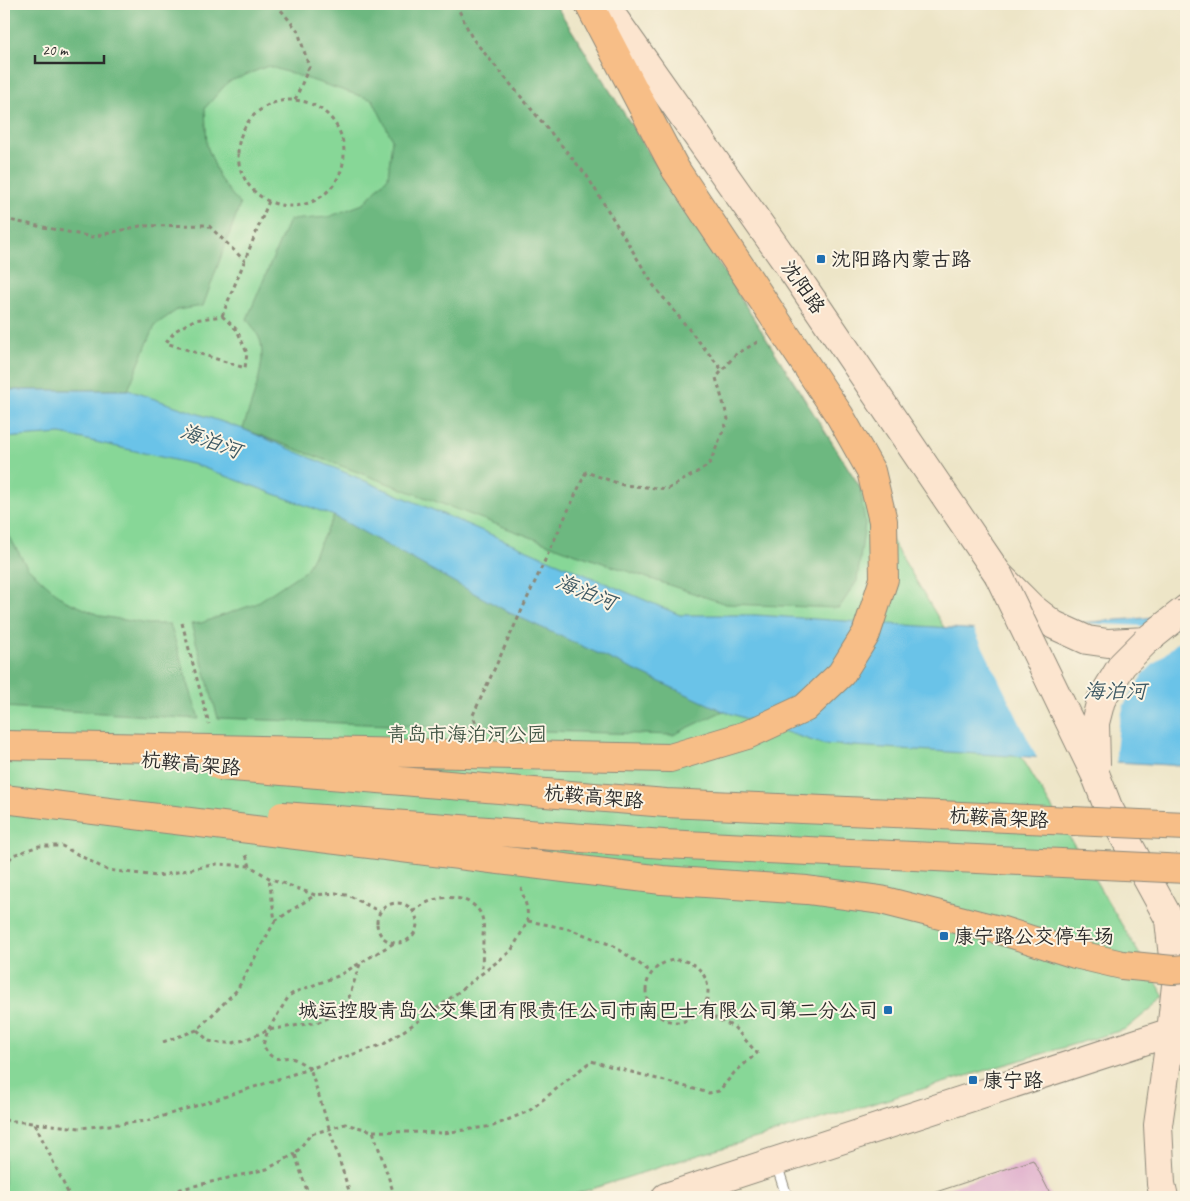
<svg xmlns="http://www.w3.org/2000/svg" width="1190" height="1201" font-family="Caveat,'LXGW WenKai TC',sans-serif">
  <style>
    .green { fill: #87d797; stroke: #598161 }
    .forest { fill: #6db880; stroke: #4c7256 }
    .water { fill: #6bc3e8; stroke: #4b778a }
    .pier { fill: #ede5c7 }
    .building { fill: #e1b3ce }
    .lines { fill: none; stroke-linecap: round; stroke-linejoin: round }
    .lane-casing { stroke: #8c8879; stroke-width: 12 }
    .secondary-casing { stroke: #8c8879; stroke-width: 30 }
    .highway-casing { stroke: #8c8879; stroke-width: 30 }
    .path { stroke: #8c8879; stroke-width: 3; stroke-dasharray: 4 4; stroke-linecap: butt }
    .lane { stroke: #fff; stroke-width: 10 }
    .secondary { stroke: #fce5cf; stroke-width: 28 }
    .highway { stroke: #f7be87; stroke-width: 28 }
    .secondary-bridge-casing { stroke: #8c8879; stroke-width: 30; stroke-linecap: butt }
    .highway-bridge-casing { stroke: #8c8879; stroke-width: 30; stroke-linecap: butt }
    .secondary-bridge { stroke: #fce5cf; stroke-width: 28 }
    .highway-bridge { stroke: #f7be87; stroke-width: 28 }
    .poi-dot { fill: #1f6fb2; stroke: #fcf5e5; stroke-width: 2 }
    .labels { text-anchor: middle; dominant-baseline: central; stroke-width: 4; stroke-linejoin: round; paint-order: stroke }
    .poi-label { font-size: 20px; fill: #2b2b2b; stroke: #fcf5e5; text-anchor: start }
    .street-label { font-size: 20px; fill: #2b2b2b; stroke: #fcf5e5 }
    .park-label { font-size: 20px; fill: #425646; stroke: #fcf5e5 }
    .water-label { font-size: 21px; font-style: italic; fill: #3e5964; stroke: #fcf5e5 }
  </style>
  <rect width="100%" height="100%" fill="#fcf5e5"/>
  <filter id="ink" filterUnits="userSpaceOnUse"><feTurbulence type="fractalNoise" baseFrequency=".02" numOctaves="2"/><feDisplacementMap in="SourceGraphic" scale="10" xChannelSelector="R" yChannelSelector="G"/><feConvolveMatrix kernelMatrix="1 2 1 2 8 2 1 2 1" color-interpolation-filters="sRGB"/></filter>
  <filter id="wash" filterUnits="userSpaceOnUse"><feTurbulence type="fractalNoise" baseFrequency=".0096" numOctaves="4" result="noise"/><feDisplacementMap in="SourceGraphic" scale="20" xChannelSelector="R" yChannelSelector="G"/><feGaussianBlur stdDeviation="1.12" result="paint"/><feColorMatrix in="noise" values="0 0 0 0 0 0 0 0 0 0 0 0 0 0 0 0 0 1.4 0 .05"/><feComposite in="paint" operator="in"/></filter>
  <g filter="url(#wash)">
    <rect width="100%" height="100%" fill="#ede5c7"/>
    <!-- green -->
    <path class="green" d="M4 4H555L860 487 1165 997 1126 1029 682 1160 566 1197H4Z"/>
    <!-- forest -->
    <path class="forest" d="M4 4H555L860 487 865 523 857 581 839 608 726 604 570 552 243 429C250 404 266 369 261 343 259 335 252 326 247 319L289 220 328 217 363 204 388 177 392 139 373 100 268 66 228 82 205 108 207 146 220 179 240 205 203 306 177 310 155 325 128 390H4Z
      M334 516 723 711 673 735 513 730 218 718 191 624 201 623 255 604 306 570Z
      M4 527 27 567 64 600 101 616 148 624H170L199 719 4 707Z"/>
    <!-- water -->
    <path class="water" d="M4 390H128L243 429 680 615H756L980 630 1186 615V766L995 755 822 744 723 711 510 613 334 516 196 465 61 434 4 438Z"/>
    <!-- pier -->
    <path class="pier" d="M1060 622 1186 628V638L1176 644 1144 673 1124 705 1119 724 1116 751 1117 764 1038 760 973 627 980 628Z"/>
    <g id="blocks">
      <!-- building -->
      <path class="building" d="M1033 1160 1052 1197H921Z"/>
    </g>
  </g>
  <g filter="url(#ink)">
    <use href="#blocks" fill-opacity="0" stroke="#8c8879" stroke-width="1"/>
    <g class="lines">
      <!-- lane casing -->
      <g class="lane-casing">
        <path id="lane" d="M776 1163 787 1197"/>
      </g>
      <!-- secondary casing -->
      <g class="secondary-casing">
        <path id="secondary" d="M604 4 796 276 998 574 1031 607 1054 625 1087 640 1108 643 1146 641 1186 609
          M1096 776 1108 807 1178 935
          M666 1197 1171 1032
          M1164 1197 1161 1184 1158 1125 1171 1032 1176 985 1169 920"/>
      </g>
      <!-- highway casing -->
      <g class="highway-casing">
        <path id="highway" d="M589 4 658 136 676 170"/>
      </g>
      <!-- path -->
      <path class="path" d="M276 4 298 31 309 67 295 100
        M456 4 472 38 587 176 654 286 722 370
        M238 153a53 53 0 1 1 106 0a53 53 0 1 1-106 0Z
        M4 219 92 237 140 226 208 225 245 261
        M222 316 237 330 247 353 245 368 166 343 175 331 194 320Z
        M222 316 269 201
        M182 623 209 724
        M478 730 473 715 586 472 623 485 668 489 709 465 728 419 716 378 735 355 759 341
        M246 855 250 866
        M4 866 13 855 39 846H62L107 870 158 876 217 864 250 866 269 878 315 895 336 893 350 896 380 912
        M377 923a20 20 0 1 1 40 0a20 20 0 1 1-40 0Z
        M413 912C420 906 428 901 437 899 455 894 481 901 483 922 484 927 483 933 483 938 483 950 482 961 482 973
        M275 921 315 895
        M528 921 569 929 614 946 651 972
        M646 991a31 31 0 1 1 62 0a31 31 0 1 1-62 0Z
        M197 1030 209 1041 220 1043H233L244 1040 268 1030 319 1022 330 1017 343 1006 349 997 360 964
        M163 1042 197 1030 237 990 275 921 269 878
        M4 1120 80 1128 147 1121 218 1099 384 1044 439 1007 511 951 528 921 527 908 521 888
        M35 1124 70 1197
        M373 1131 443 1133 493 1126 529 1111 591 1061 709 1093 719 1091 734 1073 757 1053 734 1027 701 1011
        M156 1197 181 1189 267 1169 295 1154
        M309 1197 295 1154 311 1134 329 1129 345 1124 373 1131 395 1197
        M351 1197 310 1068C304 1065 297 1059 291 1058 287 1057 286 1058 282 1058 272 1060 268 1054 263 1045L268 1030 289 996 295 992 338 976 394 943"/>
      <!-- lane -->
      <use href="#lane" class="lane"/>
      <!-- secondary -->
      <use href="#secondary" class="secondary"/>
      <!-- highway -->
      <use href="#highway" class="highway"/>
      <!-- secondary-bridge casing -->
      <g class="secondary-bridge-casing">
        <path id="secondary-bridge" d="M998 574 1096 776
          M1179 615 1186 614
          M1096 765 1095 723 1101 700 1122 665 1146 641"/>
      </g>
      <!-- highway-bridge casing -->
      <g class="highway-bridge-casing">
        <path id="highway-bridge" d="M4 745 670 758 747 735 805 708 841 674 866 634 884 579 883 521 871 471 840 416 676 170
          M220 766 666 803 1186 826
          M4 799 662 880 807 890 881 900 1003 931 1075 954 1122 965 1173 970 1186 969
          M282 816 664 844 1186 869"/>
      </g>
      <!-- secondary-bridge -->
      <use href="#secondary-bridge" class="secondary-bridge"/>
      <!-- highway-bridge -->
      <use href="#highway-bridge" class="highway-bridge"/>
    </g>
  </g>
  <!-- markers -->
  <g class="poi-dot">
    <rect x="816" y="254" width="10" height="10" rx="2.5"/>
    <rect x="939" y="931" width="10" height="10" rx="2.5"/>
    <rect x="883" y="1005" width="10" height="10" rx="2.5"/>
    <rect x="968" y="1075" width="10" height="10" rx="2.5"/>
  </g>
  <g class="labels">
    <!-- poi labels -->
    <g class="poi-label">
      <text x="831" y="259">沈阳路内蒙古路</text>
      <text x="954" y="936">康宁路公交停车场</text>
      <text x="878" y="1010" text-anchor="end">城运控股青岛公交集团有限责任公司市南巴士有限公司第二分公司</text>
      <text x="983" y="1080">康宁路</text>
    </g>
    <!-- street labels -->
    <g class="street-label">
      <text transform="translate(803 287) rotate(55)">沈阳路</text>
      <text transform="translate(191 764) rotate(5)">杭鞍高架路</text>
      <text transform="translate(594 797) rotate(5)">杭鞍高架路</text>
      <text transform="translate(999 818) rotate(3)">杭鞍高架路</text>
    </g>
    <!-- park labels -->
    <g class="park-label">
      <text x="467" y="734">青岛市海泊河公园</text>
    </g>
    <!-- water labels -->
    <g class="water-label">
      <text transform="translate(211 441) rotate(20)">海泊河</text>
      <text transform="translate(586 592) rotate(22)">海泊河</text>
      <text x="1115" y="691">海泊河</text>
    </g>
  </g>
  <!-- margin -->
  <rect width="1190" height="1201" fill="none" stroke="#fcf5e5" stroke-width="20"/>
  <!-- scale -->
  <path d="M35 55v8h69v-8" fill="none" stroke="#2b2b2b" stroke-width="2.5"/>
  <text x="42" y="55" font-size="15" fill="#2b2b2b" stroke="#fcf5e5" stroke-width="4" paint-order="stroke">20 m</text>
</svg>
